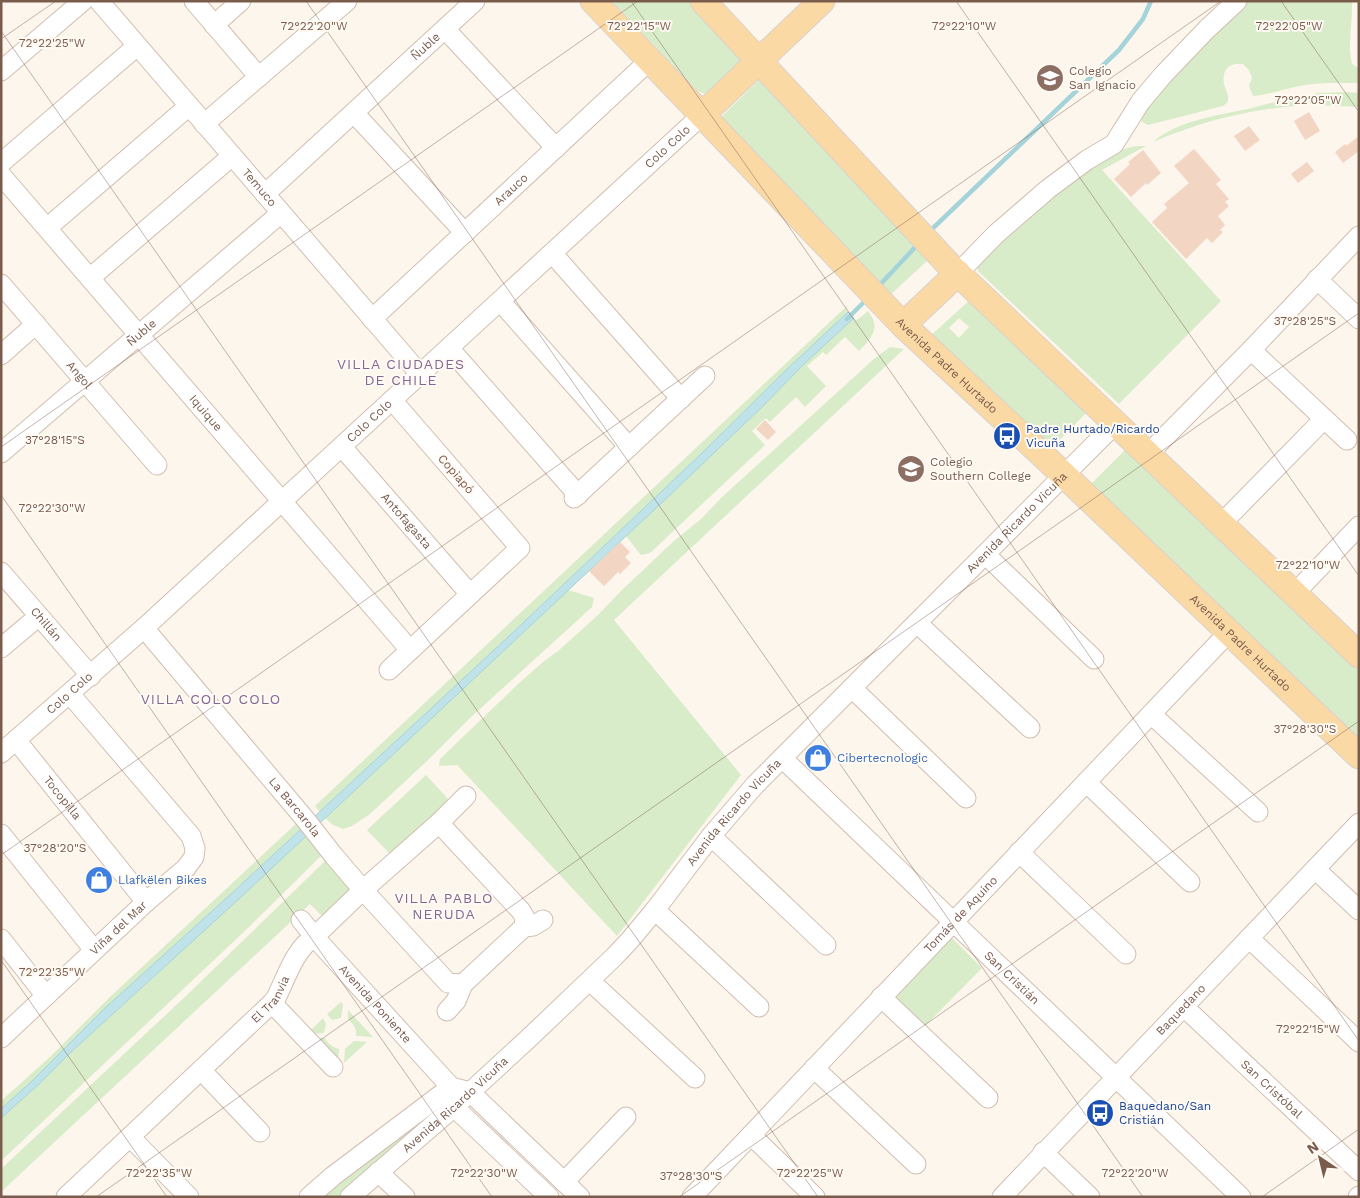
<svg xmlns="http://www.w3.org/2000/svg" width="1360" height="1198" font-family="'Work Sans',sans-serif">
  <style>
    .green { fill: #d8ecc9; fill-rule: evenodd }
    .water { fill: #bfe3e8; stroke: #a5d3da }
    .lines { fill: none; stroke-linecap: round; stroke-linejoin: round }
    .stream { stroke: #a5d3da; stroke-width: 4.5 }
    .building { fill: #f3d5c3 }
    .minor-casing { stroke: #d1beb0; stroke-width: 21 }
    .major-casing { stroke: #dad1cd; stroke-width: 27 }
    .minor { stroke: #fff; stroke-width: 19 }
    .major { stroke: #fbd9a5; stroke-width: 25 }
    .ticks { fill: none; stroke: #7a5c4d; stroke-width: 1; stroke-opacity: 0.45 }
    .labels { text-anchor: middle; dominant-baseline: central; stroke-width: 4; stroke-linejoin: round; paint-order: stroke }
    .street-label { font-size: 12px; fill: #7a5c4d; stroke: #fffaf3 }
    .education-label { font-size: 12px; fill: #785e54; stroke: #fffaf3; text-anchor: start }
    .transit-label { font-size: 12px; fill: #164399; stroke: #fffaf3; text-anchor: start }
    .shop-label { font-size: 12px; fill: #366cbe; stroke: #fffaf3; text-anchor: start }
    .neighbourhood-label { font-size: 14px; letter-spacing: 1px; fill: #846695; stroke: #fffaf3 }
    .ticks-label { font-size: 12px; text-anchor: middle; fill: #7a5c4d; stroke: #fffaf3; stroke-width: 4; stroke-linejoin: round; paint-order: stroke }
  </style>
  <rect width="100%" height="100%" fill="#fdf6ec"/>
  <!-- green -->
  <path class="green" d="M612 1H693L736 47 742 62 713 91 705 94 698 91Z
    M1245 1H1352C1353 22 1347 43 1352 64L1359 68V83C1339 83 1319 82 1299 86 1284 89 1269 95 1253 96L1249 86 1252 78 1249 70 1243 64C1228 62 1220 72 1225 87 1227 93 1229 95 1228 102L1223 106 1148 125 1142 122 1141 118 1150 101Z
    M761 78 930 258 888 297 718 120Z
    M1345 92 1359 93V107L1318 105 1312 102 1313 98 1316 93Z
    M1297 98H1302L1307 105C1251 109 1205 120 1153 142 1179 120 1215 116 1248 109 1264 105 1280 100 1297 98Z
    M1135 146H1146L1102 170 1221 301 1119 404 978 271 977 264 1018 222 1101 161 1121 150Z
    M973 297 1090 409 1049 451 928 338ZM959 318 969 327 959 338 949 328Z
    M848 305 846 309 848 312 784 372 701 454 507 638 320 812 315 806Z
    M868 311C870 314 873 318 874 322 877 334 866 344 859 351L845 337 826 355 823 352 807 366 826 386 805 407 796 397 770 422 766 418 752 431 765 445 650 553 641 555 626 536 627 534 671 494 741 427 804 364 854 318 856 320 861 317Z
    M890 347 904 349 614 620 741 775 617 936 458 766 459 765 439 766 440 759 517 685 544 661 558 651 597 616 623 589 675 540 701 519 722 497 875 358Z
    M1129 446 1359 664V746L1087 488Z
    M568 590 594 598 592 607 470 718 427 761 370 814 352 826 343 829 333 825 325 818Z
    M426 775 450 801 392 856 367 830Z
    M300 820 304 826 232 893 104 1009 33 1080 1 1109V1101L52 1055 112 995Z
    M309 832 325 852 249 927 1 1161V1118L38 1085 70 1053 156 975Z
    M327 859 353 889 323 917 310 904 1 1192V1169L187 995Z
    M952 938 982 968 923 1028 892 1000Z
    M341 1002 343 1004 341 1018 332 1020 327 1014Z
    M348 1010 373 1037 356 1036C357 1028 353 1024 348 1019Z
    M323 1018 326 1024 324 1033 310 1034 309 1032Z
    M314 1038H325C328 1044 332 1047 339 1049L338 1064Z
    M354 1041 367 1042 344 1063 345 1049Z
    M441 1106 344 1197H321Z"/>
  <!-- water -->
  <path class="water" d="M848 312 854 318 804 364 762 407 671 494 240 898 70 1053 38 1085 1 1118V1109L33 1080 104 1009 232 893 507 638 701 454 784 372Z"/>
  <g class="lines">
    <!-- stream -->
    <path class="stream" d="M930 231 1119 50 1143 19 1151 1
      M877 288 919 243
      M847 319 867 299"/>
  </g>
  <!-- building -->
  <path class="building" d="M1309 112 1320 131 1305 140 1294 121Z
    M1249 126 1260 140 1245 151 1234 136Z
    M1359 136V151L1343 163 1335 152 1345 144 1346 146Z
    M1194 149 1221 180 1216 184 1229 199 1225 202 1229 206 1218 216 1225 225 1220 230 1223 232 1212 243 1207 238 1186 259 1152 222 1167 208 1164 204 1189 183 1174 166Z
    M1143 150 1161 173 1147 185 1146 183 1131 197 1114 179 1130 164 1128 162Z
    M1307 162 1314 171 1298 183 1291 174Z
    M765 420 776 432 768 440 756 429Z
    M620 542 630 552 625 557 631 563 620 574 618 572 604 586 589 571Z"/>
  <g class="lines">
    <!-- minor casing -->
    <g class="minor-casing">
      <g id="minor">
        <path id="s1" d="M99 1 420 374"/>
        <path d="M194 1 259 77"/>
        <path d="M214 25 241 1"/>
        <path d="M445 29 556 148"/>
        <path d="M1 71 83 1"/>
        <path d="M354 113 465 233"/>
        <path d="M204 124 347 1"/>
        <path d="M1 163 137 46"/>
        <path id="s2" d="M1 175 410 650"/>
        <path id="s3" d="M265 194 475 1"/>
        <path d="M47 228 189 106"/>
        <path d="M552 253 681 399"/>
        <path d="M958 273 996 234 1048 189 1087 160 1114 144 1141 101 1163 75 1207 29 1237 1"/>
        <path d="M90 278 232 156"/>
        <path d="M1317 279 1359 319"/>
        <path id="s4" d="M1 284 157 465"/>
        <path d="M500 301 629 447"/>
        <path id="s5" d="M372 319 650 60"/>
        <path d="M449 348 578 495"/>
        <path d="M1251 350 1347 440"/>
        <path d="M1 355 36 324"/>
        <path id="s6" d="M342 447 470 594"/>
        <path id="s7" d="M1 453 281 213"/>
        <path d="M1148 454 1251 350 1359 236"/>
        <path d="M574 498 705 376"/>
        <path d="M1221 524 1324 419"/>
        <path d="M986 555 1094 659"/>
        <path id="s8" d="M1 572 91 676"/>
        <path d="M1294 594 1359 526"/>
        <path d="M917 623 1030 728"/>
        <path id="s9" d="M144 628 305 819 334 856 363 890 448 983 463 984 524 927 533 926 543 920"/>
        <path d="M1 648 39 616"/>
        <path d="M389 670 520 548 392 400"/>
        <path d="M852 688 966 798"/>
        <path d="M1151 714 1258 812"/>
        <path id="s10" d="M16 740 146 902"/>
        <path id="s11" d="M1 753 144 628 702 115"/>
        <path id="s12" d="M782 758 1241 1197"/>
        <path d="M1086 782 1190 882"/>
        <path d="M439 823 521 911 525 918 524 927"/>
        <path d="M1 834 94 950"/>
        <path d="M711 836 826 945"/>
        <path d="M1019 852 1126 954"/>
        <path d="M1315 869 1359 910"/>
        <path d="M655 910 759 1007"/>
        <path id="s13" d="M301 920 318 941 451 1087 470 1092 580 1197"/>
        <path d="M1249 938 1359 1042"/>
        <path d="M1 939 46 996"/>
        <path d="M590 981 695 1078"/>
        <path d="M881 997 988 1098"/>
        <path d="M272 1003 333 1067"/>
        <path id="s14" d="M1184 1007 1359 1171"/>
        <path d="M447 1011 456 1001 463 984"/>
        <path id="s15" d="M1 1038 146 902 186 868 194 857 195 848 191 836 70 694"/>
        <path d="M814 1068 916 1164"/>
        <path d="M201 1070 260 1132"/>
        <path d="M452 1096 454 1107 549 1197"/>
        <path d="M751 1135 815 1197"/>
        <path d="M130 1137 189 1197"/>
        <path d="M1043 1152 1090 1197"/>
        <path d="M378 1172 405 1197"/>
        <path d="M564 1182 626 1117"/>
        <path id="s16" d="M66 1197 272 1003 276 998C286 978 295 949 314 937L363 890 439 823 466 796"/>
        <path d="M309 1197 333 1176 451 1087"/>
        <path id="s17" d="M350 1197 454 1107 529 1038 614 957 630 940 655 910 711 836 755 785 1116 423"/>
        <path id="s18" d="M692 1197 1229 632"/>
        <path id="s19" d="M1002 1197 1359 823"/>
        <path d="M1358 1197 1359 1196"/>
      </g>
    </g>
    <!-- major casing -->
    <g class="major-casing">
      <g id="major">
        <path id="s20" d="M593 1 903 325 1065 476 1359 756"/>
        <path d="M703 1 951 267 1359 655"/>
        <path d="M702 115 822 1"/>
        <path d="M903 325 958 273"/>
      </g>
    </g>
    <!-- minor -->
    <use href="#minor" class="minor"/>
    <!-- major -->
    <use href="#major" class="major"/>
  </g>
  <!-- ticks -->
  <path class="ticks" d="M306 1 1143 1197M631 1 1359 1041M956 1 1359 576M1281 1 1359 112M1 31 818 1197M1 39 56 1M1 447 638 1M1 495 492 1197M1 855 1221 1M1 960 167 1197M96 1197 1359 313M679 1197 1359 721M1262 1197 1359 1129"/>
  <!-- icons -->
  <defs>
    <g id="school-disc" transform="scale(1.4375)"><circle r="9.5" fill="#8d6e63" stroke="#fffaf3"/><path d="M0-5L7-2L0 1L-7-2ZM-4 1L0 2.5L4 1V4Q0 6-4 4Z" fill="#fff"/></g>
    <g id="bus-disc" transform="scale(1.4375)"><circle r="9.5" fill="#1a4fb4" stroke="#fffaf3"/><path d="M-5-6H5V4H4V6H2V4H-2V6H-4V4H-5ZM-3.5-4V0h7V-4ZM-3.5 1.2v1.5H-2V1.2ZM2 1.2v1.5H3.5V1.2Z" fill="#fff"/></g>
    <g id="shop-disc" transform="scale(1.4375)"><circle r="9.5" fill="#3f7fe0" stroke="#fffaf3"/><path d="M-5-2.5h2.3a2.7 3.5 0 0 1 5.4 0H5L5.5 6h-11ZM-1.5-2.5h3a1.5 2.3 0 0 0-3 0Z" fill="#fff"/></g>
  </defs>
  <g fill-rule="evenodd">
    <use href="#school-disc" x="1050" y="78"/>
    <use href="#bus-disc" x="1007" y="436"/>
    <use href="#school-disc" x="911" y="469"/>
    <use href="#shop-disc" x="818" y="758"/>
    <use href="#shop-disc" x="99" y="880"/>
    <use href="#bus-disc" x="1100" y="1113"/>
  </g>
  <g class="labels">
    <!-- street labels -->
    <g class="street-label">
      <text stroke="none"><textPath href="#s3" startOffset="218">Ñuble</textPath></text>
      <text stroke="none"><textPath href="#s11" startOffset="901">Colo Colo</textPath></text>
      <text stroke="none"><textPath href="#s1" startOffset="246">Temuco</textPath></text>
      <text stroke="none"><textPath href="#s5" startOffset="190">Arauco</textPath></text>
      <text stroke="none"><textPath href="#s7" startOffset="185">Ñuble</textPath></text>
      <text stroke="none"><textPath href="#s20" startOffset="508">Avenida Padre Hurtado</textPath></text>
      <text stroke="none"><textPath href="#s4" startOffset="120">Angol</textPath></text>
      <text stroke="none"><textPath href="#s2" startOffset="314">Iquique</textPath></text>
      <text stroke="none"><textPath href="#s11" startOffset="496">Colo Colo</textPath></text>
      <text transform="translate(456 474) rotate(49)">Copiapó</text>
      <text stroke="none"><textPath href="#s6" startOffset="98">Antofagasta</textPath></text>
      <text stroke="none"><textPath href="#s17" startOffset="950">Avenida Ricardo Vicuña</textPath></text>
      <text stroke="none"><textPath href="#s8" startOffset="69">Chillán</textPath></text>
      <text stroke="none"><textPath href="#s20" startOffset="912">Avenida Padre Hurtado</textPath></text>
      <text stroke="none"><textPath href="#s11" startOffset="91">Colo Colo</textPath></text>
      <text stroke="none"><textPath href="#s10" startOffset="74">Tocopilla</textPath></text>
      <text stroke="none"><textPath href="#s9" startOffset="234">La Barcarola</textPath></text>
      <text stroke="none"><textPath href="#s17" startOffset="545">Avenida Ricardo Vicuña</textPath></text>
      <text stroke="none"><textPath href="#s18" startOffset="390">Tomás de Aquino</textPath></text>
      <text stroke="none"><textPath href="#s15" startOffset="161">Viña del Mar</textPath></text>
      <text stroke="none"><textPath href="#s12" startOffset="318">San Cristián</textPath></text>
      <text stroke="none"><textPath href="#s16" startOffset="285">El Tranvia</textPath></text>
      <text stroke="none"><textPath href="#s13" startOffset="112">Avenida Poniente</textPath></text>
      <text stroke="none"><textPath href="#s19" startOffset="259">Baquedano</textPath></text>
      <text stroke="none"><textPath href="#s14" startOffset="120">San Cristóbal</textPath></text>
      <text stroke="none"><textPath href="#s17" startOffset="140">Avenida Ricardo Vicuña</textPath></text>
    </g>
    <!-- education labels -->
    <g class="education-label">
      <text x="1069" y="71">Colegio<tspan x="1069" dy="14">San Ignacio</tspan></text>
      <text x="930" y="462">Colegio<tspan x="930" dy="14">Southern College</tspan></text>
    </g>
    <!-- transit labels -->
    <g class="transit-label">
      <text x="1026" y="429">Padre Hurtado/Ricardo<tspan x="1026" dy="14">Vicuña</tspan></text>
      <text x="1119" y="1106">Baquedano/San<tspan x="1119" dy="14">Cristián</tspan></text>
    </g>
    <!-- shop labels -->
    <g class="shop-label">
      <text x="837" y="758">Cibertecnologic</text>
      <text x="118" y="880">Llafkëlen Bikes</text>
    </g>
    <!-- neighbourhood labels -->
    <g class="neighbourhood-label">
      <text x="401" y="364">VILLA CIUDADES<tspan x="401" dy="16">DE CHILE</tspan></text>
      <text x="211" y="699">VILLA COLO COLO</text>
      <text x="444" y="898">VILLA PABLO<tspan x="444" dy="16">NERUDA</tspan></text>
    </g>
  </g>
  <g class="ticks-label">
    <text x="639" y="30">72°22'15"W</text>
    <text x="1289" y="30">72°22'05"W</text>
    <text x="314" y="30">72°22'20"W</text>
    <text x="964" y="30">72°22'10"W</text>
    <text x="52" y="47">72°22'25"W</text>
    <text x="1308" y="104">72°22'05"W</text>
    <text x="1305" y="325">37°28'25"S</text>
    <text x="55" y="444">37°28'15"S</text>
    <text x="52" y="512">72°22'30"W</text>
    <text x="1308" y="569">72°22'10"W</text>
    <text x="1305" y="733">37°28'30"S</text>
    <text x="55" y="852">37°28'20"S</text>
    <text x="52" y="976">72°22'35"W</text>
    <text x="1308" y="1033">72°22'15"W</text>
    <text x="159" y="1177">72°22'35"W</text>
    <text x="484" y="1177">72°22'30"W</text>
    <text x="810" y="1177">72°22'25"W</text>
    <text x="1135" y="1177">72°22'20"W</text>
    <text x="691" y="1180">37°28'30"S</text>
  </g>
  <!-- border -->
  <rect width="1360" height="1198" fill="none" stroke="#7a5c4d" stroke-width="5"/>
  <!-- north arrow -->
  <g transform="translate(1320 1158) rotate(325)" stroke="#fffaf3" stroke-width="4" paint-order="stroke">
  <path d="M0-4L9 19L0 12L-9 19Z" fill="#7a5c4d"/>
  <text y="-8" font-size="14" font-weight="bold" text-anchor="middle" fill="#7a5c4d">N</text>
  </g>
</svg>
